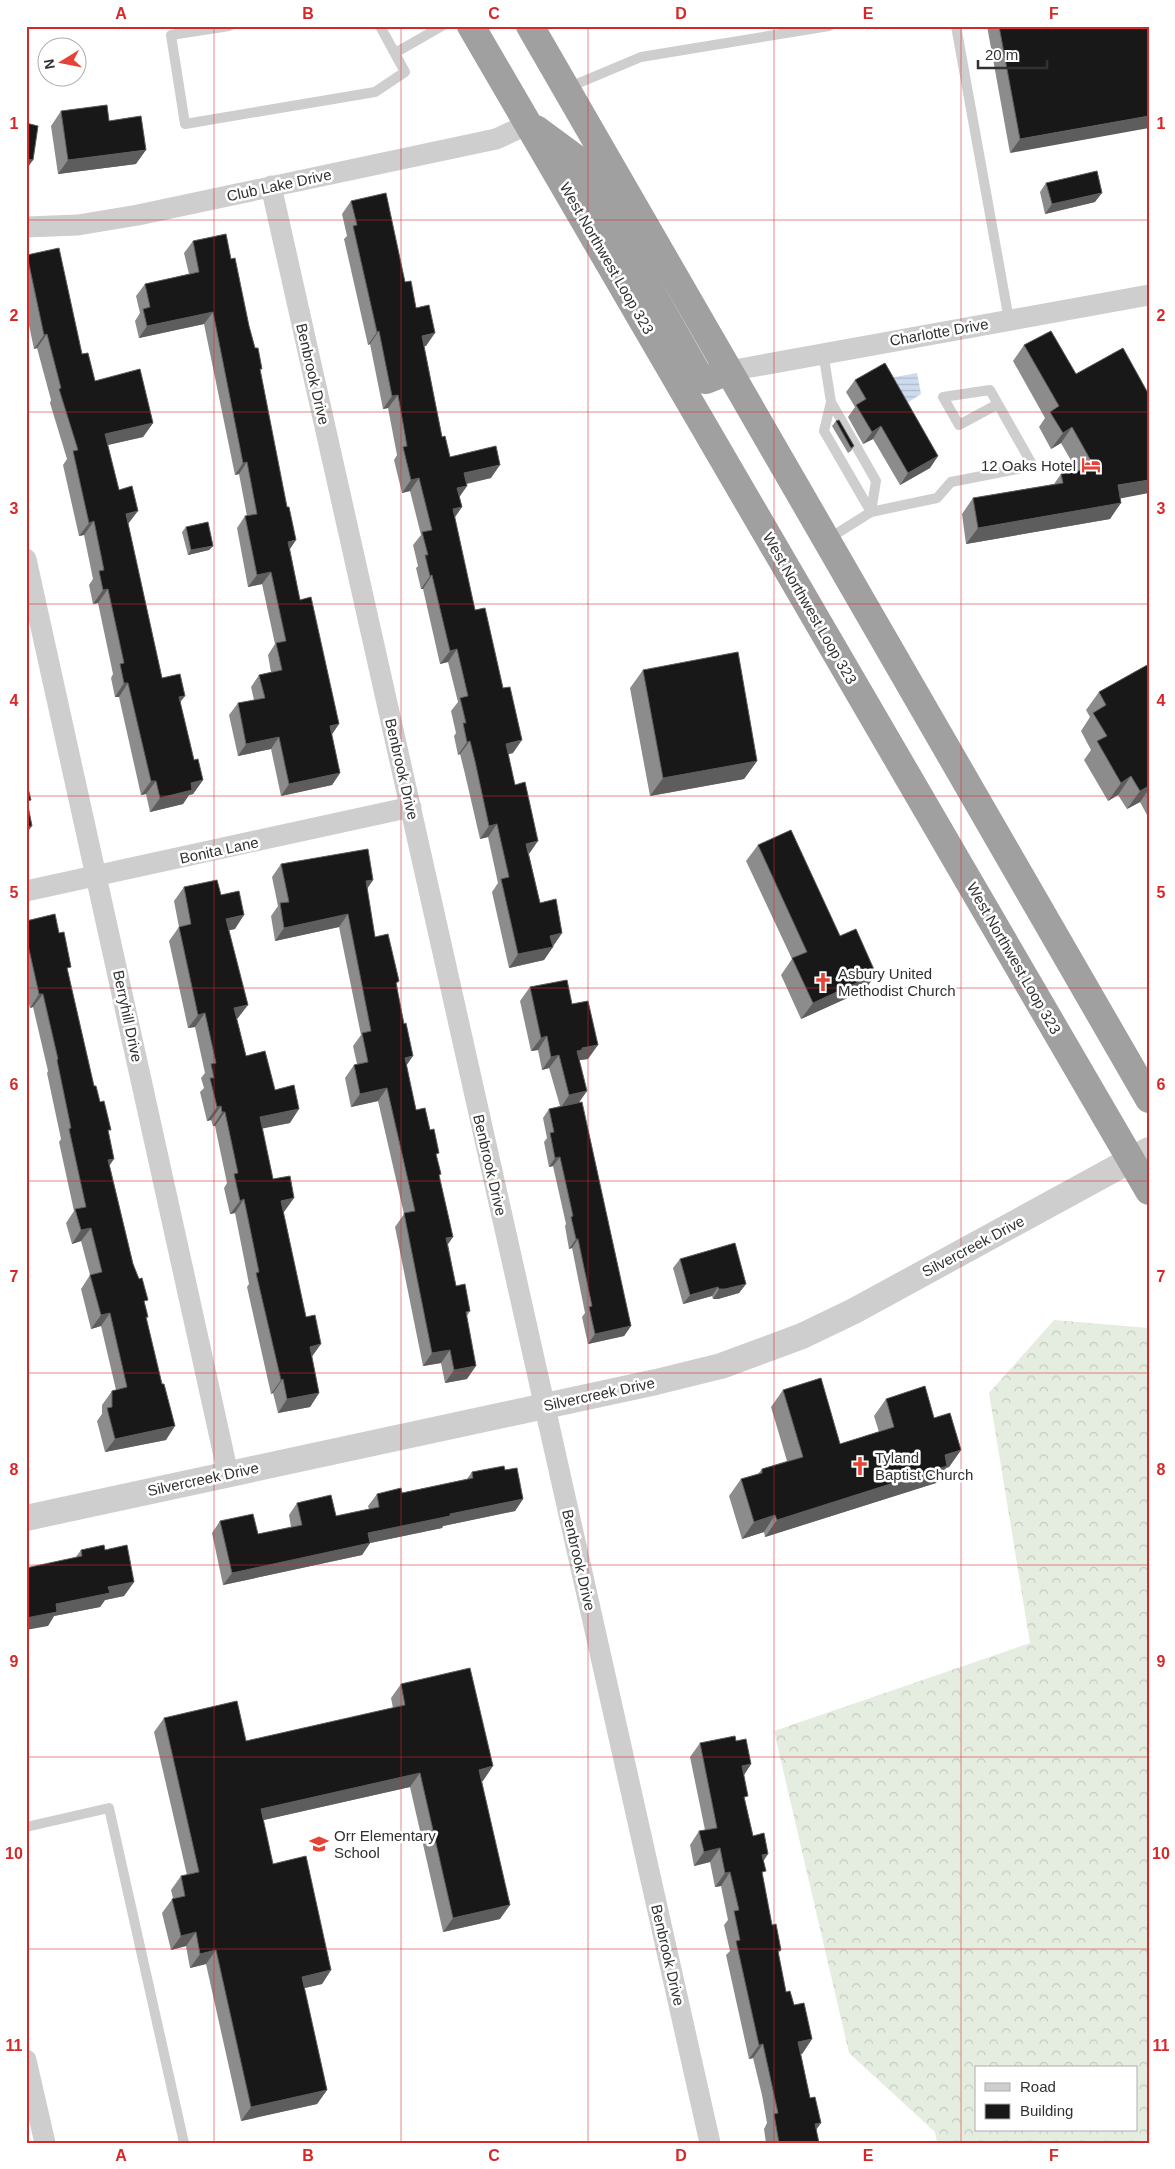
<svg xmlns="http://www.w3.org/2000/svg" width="1175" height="2169" font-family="Helvetica,sans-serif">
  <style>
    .forest { fill: url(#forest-crowns); fill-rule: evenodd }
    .water { fill: url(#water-rules) }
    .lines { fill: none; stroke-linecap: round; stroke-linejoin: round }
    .service { stroke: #cecece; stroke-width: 10 }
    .minor { stroke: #cecece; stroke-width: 21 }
    .tertiary { stroke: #cecece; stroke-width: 26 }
    .trunk { stroke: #a0a0a0; stroke-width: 28 }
    .wall { fill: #8c8c8c }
    .shaded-wall { fill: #5d5d5d }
    .building { fill: #181818; stroke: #5d5d5d }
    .grid { fill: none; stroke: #d62828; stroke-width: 1; stroke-opacity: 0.55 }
    .labels { text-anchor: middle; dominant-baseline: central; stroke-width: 5; stroke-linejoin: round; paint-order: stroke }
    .street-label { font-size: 15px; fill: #313131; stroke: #fff }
    .poi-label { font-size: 15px; fill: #313131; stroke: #fff; text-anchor: start }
    .neatline { fill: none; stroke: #d62828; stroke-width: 2 }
    .grid-label { font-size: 16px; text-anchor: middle; font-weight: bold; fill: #d62828 }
  </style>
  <defs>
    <pattern id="forest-crowns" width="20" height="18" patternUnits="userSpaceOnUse" patternTransform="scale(1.25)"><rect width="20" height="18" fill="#e4eddf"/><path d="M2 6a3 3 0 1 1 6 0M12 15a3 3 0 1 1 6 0" fill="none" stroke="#c4ccc0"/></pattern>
    <pattern id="water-rules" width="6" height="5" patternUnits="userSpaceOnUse" patternTransform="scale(1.25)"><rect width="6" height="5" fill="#ccdbed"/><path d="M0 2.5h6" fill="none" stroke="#b0bccc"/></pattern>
  </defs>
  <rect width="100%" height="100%" fill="#fff"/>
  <!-- forest -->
  <path class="forest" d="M1054 1320 1149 1328V2143H937L935 2132 849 2053 774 1731 1030 1643 989 1393ZM976 2068H1136V2130H976Z"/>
  <!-- water -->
  <path class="water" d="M917 373 921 394 901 407 884 379Z"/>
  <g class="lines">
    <!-- service -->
    <path class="service" d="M229 26 171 35 185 124 375 92 405 72 380 26
      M956 26 1009 320
      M395 53 442 26
      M567 88 641 57 829 26
      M823 352 831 402 876 481 871 512
      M831 402 824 431 871 512
      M828 539 871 512 937 498 951 482 1033 466 990 390 943 397 959 425 998 404
      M26 1827 109 1808 184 2143"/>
    <!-- minor -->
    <path class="minor" d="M271 186 710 2143
      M26 227 78 225 138 215 496 139 529 124
      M729 371 1149 295
      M26 559 228 1474
      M26 891 411 807
      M26 2060 45 2143"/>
    <!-- tertiary -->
    <path class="tertiary" d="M26 1518 656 1382 721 1366 802 1336 854 1311 1149 1150"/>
    <!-- trunk -->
    <path class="trunk" d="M471 26 1149 1191
      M530 26 1149 1099
      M536 129 574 157 699 376 706 380 729 371"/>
  </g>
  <!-- wall -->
  <path class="wall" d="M987 26H1149L1010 153Z
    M61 111 109 121 136 164 58 174 51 126Z
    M1046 183 1095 202 1045 214 1040 192Z
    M351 201 405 282 416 308 426 346H424L442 437 450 457 491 478 467 484V486L459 497 462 507 454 518 475 610 513 753 508 754 529 854 540 903 562 933 544 960 509 968 492 892 498 883 488 837 480 839 465 774 460 754 458 755 454 736 456 733 451 711 458 702 448 662 440 664 423 589H421L416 568 418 566 413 545 421 535 410 491 402 493 394 460 397 455 388 408 383 409 370 344 368 345 344 239 347 236 342 214Z
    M193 241 231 259 249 326 260 371 290 549 300 600 340 773 332 785 281 796 271 749 238 756 229 715 238 703 254 700 251 687 259 675 271 672 268 655 275 644 262 584 248 587 237 528 245 516H247L239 474 235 475 204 324 139 338 135 321 140 313 136 296 145 284 189 274 184 253Z
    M27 255 82 354 95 381 153 423 143 437 107 445 128 524 162 678 180 702 194 760 203 780 193 794 189 795 183 804 150 812 146 794 141 795 119 697H115L111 678 113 674 98 603 93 604 89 585 93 579 84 535 79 536 63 465 67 459 50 403 51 400 37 348 34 349 26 311V256Z
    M1024 345 1120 499 1110 519 966 544 962 514 973 498 1054 484 1061 474 1077 471 1061 443 1051 449 1039 427 1045 418 1013 361Z
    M855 380 938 456 930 468 900 485 873 439 863 444 848 417 855 407 846 392Z
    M836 421 854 446 851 451 848 453 832 426Z
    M186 527 213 546 209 550 188 555 182 532Z
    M1149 664V814L1147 815 1140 802 1127 809 1118 795 1108 801 1084 760 1091 750 1081 731 1090 717 1086 710 1099 692Z
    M643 670 757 761 744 779 650 796 630 688Z
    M758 845 865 990 801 1019 781 975 792 959 746 861Z
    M281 864 373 880 367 889 375 937 397 984 406 1066 416 1110 436 1157 448 1244 456 1286 470 1311 467 1316V1379L445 1383 441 1363 423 1366 395 1227 404 1214 378 1101 351 1107 345 1078 354 1065 357 1064 353 1046 361 1035 339 927 275 941 271 916 278 906 272 877Z
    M184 887 221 895 235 929 229 930 238 1018 237 1019 246 1056 275 1090 290 1123 262 1128 273 1179 284 1212H283L319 1393 310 1407 278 1413 273 1393 271 1394 247 1287 249 1284 235 1213 230 1214 224 1188 227 1183 215 1126H213L211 1120 207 1121 200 1092 204 1088 201 1078 205 1073 195 1027 188 1028 169 941 179 927 174 901Z
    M26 921 68 972 94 1086 108 1134 110 1166 133 1264 148 1317 146 1319 166 1440 105 1452 97 1421 102 1414V1405L112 1391 116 1390 101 1326 91 1329 81 1289 90 1275 81 1241 72 1244 66 1223 74 1211 59 1142 61 1139 47 1073 48 1071 33 1007 30 1008 26 993Z
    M530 987 572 1004 588 1059 579 1060V1102L631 1326 624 1336 588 1344 582 1317 585 1313 572 1248 569 1249 565 1226 566 1224 553 1166 549 1167 544 1142 547 1138 543 1118 549 1109 560 1106 549 1068 542 1070 538 1050 531 1051 520 1001Z
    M680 1259 746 1284 739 1293 718 1299H713L712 1296 683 1304 673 1268Z
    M783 1390 840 1444 879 1432 874 1416 886 1399 934 1418 961 1450 949 1467 946 1468 936 1483 765 1537 764 1532 742 1539 729 1496 741 1479 758 1474 762 1469 787 1461 771 1407Z
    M505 1470 523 1499 515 1511 443 1526 442 1528 370 1543 362 1555 223 1585 212 1533 220 1521 258 1534 291 1527 289 1515 297 1503 336 1516 369 1509 368 1506 377 1494 402 1493 467 1479 472 1472Z
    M81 1550H105L134 1582 124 1596 105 1600 100 1607 54 1616 48 1626 76 1557Z
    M401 1684 483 1781H482L500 1919 443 1932 410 1787 263 1820 273 1864 331 1970 322 1984 304 1988 327 2090 317 2104 241 2121 206 1964 190 1968 186 1946 171 1950 162 1913 173 1898 171 1890 181 1876 187 1875 154 1732 164 1718 246 1741 393 1708 391 1698Z
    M736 1741 751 1764 744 1775 745 1800 753 1836 764 1861 762 1875 772 1925 781 1950 778 1954 786 1992 812 2039 802 2054H801L819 2143H766L764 2129 767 2123 762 2095 753 2058 749 2059 726 1955 730 1951 724 1925 728 1920 721 1886 715 1887 710 1862 694 1866 690 1845 699 1831 705 1830 690 1757 700 1743Z"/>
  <!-- shaded-wall -->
  <path class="shaded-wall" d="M1149 116V128L1010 153 1020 139Z
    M146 150 136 164 58 174 68 160Z
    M26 159 33 160 26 170Z
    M1102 193 1095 202 1045 214 1052 204Z
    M213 312 204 324 139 338 147 326Z
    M379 331 370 344 368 345 377 332Z
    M435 333 426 346 413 349 422 336Z
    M47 334 37 348 34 349 44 335Z
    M398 395 388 408 383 409 392 396Z
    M153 423 143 437 95 448 105 434Z
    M881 426 873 439 863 444 872 432Z
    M1072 427 1061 443 1051 449 1063 433Z
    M938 456 930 468 900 485 908 473Z
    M247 462 239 474 235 475 243 463Z
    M500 465 491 478 455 486 464 473Z
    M419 478 410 491 402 493 411 480Z
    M1149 480V493L1107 501 1118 485Z
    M467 486 458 499 457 488Z
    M1121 503 1110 519 966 544 978 528Z
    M462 507 453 520V509Z
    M138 511 128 524 126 514Z
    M94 521 84 535 79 536 89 523Z
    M296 540 288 552V542Z
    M213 546 209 550 188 555 191 550Z
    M271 572 262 584 248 587 257 575Z
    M432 575 423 589H421L430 576Z
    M108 589 98 603 93 604 103 590Z
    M457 649 448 662 440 664 450 651Z
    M124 683H128L119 697H115Z
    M185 696 175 709 179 697Z
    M339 724 331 736 330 726Z
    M279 737 271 749 238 756 246 744Z
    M522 740 513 753 497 757 506 744Z
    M470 741 460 754 458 755 467 742Z
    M757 761 744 779 650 796 663 778Z
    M340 773 332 785 281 796 289 784Z
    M1131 776 1118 795 1108 801 1121 783Z
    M203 780 193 794 189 795 183 804 150 812 160 798 191 783Z
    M151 781H156L146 794 141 795Z
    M1149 786V789L1140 802 1127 809 1140 791Z
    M497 824 488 837 480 839 489 826Z
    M32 826 26 834V827Z
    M538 841 529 854 526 844Z
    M373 880 364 893 366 881Z
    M348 914 339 927 275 941 284 928Z
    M244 915 235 929 217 933 226 919Z
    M562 933 553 946 550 936Z
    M553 947 544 960 509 968 518 954Z
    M876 974 865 990 801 1019 813 1003Z
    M39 994H43L33 1007 30 1008Z
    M248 1005 238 1018 225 1021 234 1008Z
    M205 1013 195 1027 188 1028 198 1015Z
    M547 1036 538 1050 531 1051 541 1038Z
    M598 1045 588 1059 574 1061 577 1051 582 1048Z
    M559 1055 549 1068 542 1070 551 1057Z
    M413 1056 404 1069 405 1058Z
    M387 1088 378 1101 351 1107 360 1094Z
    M587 1091 578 1104 560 1109 569 1095Z
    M221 1106 211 1120 207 1121 217 1107Z
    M299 1109 290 1123 250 1131 260 1117Z
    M222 1112H225L215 1126H213Z
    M560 1157 553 1166 549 1167 555 1158Z
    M114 1159 105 1172 108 1160Z
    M294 1198 284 1212 271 1215 281 1201Z
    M244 1199 235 1213 230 1214 240 1201Z
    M91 1228 81 1241 72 1244 81 1230Z
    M453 1237 444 1250 446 1238Z
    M576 1239H578L572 1248 569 1249Z
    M746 1284 739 1293 718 1299H713L719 1289Z
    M718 1287 712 1296 683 1304 690 1295Z
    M110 1313 101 1326 91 1329 101 1315Z
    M631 1326 624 1336 588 1344 595 1334Z
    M321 1344 311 1358 310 1347Z
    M450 1350 441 1363 423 1366 432 1353Z
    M476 1366 467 1379 445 1383 454 1370Z
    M283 1379 273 1393 271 1394 281 1380Z
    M319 1393 310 1407 278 1413 287 1399Z
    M175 1426 166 1440 105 1452 115 1439Z
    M961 1450 949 1467 946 1468 936 1483 765 1537 777 1520 945 1455Z
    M523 1499 515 1511 443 1526 442 1528 370 1543 362 1555 223 1585 232 1573 368 1533 450 1514Z
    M775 1515 764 1532 742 1539 754 1522Z
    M134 1582 124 1596 105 1600 100 1607 54 1616 48 1626 26 1630V1618L56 1604 108 1587Z
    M751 1764 742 1778V1766Z
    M493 1766 483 1781 470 1784 479 1770Z
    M420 1773 410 1787 251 1823 261 1809Z
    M720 1848 710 1862 694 1866 704 1852Z
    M768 1854 759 1868 762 1855Z
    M730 1872 721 1886 715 1887 725 1873Z
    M510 1905 500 1919 443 1932 453 1918Z
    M196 1932 186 1946 171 1950 181 1936Z
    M216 1950 206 1964 190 1968 200 1954Z
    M331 1970 322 1984 292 1991 302 1977Z
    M812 2039 802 2054 788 2056 798 2042Z
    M763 2044 753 2058 749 2059 759 2045Z
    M327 2090 317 2104 241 2121 251 2107Z
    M821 2123 811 2137 815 2124Z"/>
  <!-- building -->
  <path class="building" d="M999 26H1149V116L1020 139Z
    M107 105 109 121 141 116 146 150 68 160 61 111Z
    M26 123 38 126 33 160 26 159Z
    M1097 171 1102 193 1052 204 1046 183Z
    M386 193 405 282 411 281 416 308 429 305 435 333 422 336 442 437 445 436 450 457 496 446 500 465 464 473 467 486 457 488 462 507 453 509 475 610 485 608 503 688 510 687 522 740 506 744 515 785 525 782 538 841 526 844 540 903 556 899 562 933 550 936 553 947 518 954 501 879 509 877 497 824 489 826 475 761 470 741 467 742 463 723H466L460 698 468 696 457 649 450 651 432 575 430 576 425 555H428L422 532 432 530 419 478 411 480 403 447 407 446 398 395 392 396 379 331 377 332 353 226 357 225 351 201Z
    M226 234 231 259 235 258 249 326 255 348H258L262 369H260L287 507H289L296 540 288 542 300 600 311 597 339 724 330 726 340 773 289 784 279 737 246 744 238 703 265 698 259 675 282 670 276 643 286 641 271 572 257 575 245 516 257 514 247 462 243 463 213 312 147 326 143 309 150 307 145 284 199 272 193 241Z
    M59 248 82 354 88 353 95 381 140 369 153 423 105 434 119 490 132 486 138 511 126 514 162 678 180 674 185 696 179 697 194 760 198 759 203 780 191 783 192 790 160 798 156 781H151L128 683H124L120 664 124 663 108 589 103 590 99 571 104 570 94 521 89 523 73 451 78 450 59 389 61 388 47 334 44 335 27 255Z
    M1051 331 1076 374 1123 348 1149 395V480L1118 485 1121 503 978 528 973 498 1063 483 1061 474 1095 468 1072 427 1063 433 1050 412 1059 406 1024 345Z
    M885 363 938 456 908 473 881 426 872 432 856 405 866 399 855 380Z
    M839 420 854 446 851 448 836 421Z
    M208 522 213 546 191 550 186 527Z
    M738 652 757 761 663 778 643 670Z
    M1149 664V786L1140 791 1131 776 1121 783 1097 741 1107 736 1093 713 1106 705 1099 692Z
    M26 780 31 800 27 801 32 826 26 827Z
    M791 830 840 936 856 929 876 974 813 1003 792 958 807 952 758 845Z
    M368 849 373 880 366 881 375 937 388 934 399 981 396 983 404 1024 406 1023 413 1056 405 1058 416 1110 425 1108 430 1130 434 1129 439 1153 436 1154 441 1174 439 1175 453 1237 446 1238 456 1286 465 1284 470 1311 466 1312 476 1366 454 1370 450 1350 432 1353 404 1213 415 1211 387 1088 360 1094 354 1065 368 1062 362 1033 371 1031 348 914 284 928 280 903 289 902 281 864Z
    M217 880 221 895 239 891 244 915 226 919 248 1005 234 1008 246 1056 265 1051 275 1090 294 1085 299 1109 260 1117 273 1179 290 1176 294 1198 281 1201 306 1317 315 1315 321 1344 310 1347 319 1393 287 1399 283 1379 281 1380 256 1273 259 1272 244 1199 240 1201 234 1174 238 1173 225 1112H222L221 1106 217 1107 210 1078H214L211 1064 216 1063 205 1013 198 1015 179 927 191 924 184 887Z
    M55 914 59 933 64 932 71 967 67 968 94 1086H96L100 1102 104 1101 111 1130H108L114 1159 108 1160 133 1264 139 1279 142 1278 148 1300 144 1301 148 1317H146L162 1384H164L175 1426 115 1439 107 1408 112 1407V1391L127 1387 110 1313 101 1315 90 1275 102 1272 91 1228 81 1230 75 1209 86 1207 69 1129 71 1128 57 1060 58 1059 43 994H39L26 936V921Z
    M567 980 572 1004 588 1001 598 1045 582 1048V1050L577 1051 587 1091 569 1095 559 1055 551 1057 547 1036 541 1038 530 987Z
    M582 1102 631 1326 595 1334 589 1307 592 1306 578 1239H576L571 1217 573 1216 560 1157 555 1158 550 1133 554 1132 549 1109Z
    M735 1243 746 1284 725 1289H719L718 1287 690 1295 680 1259Z
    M821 1378 840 1444 894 1427 886 1399 925 1386 934 1418 950 1413 961 1450 945 1455 947 1466 777 1520 775 1515 754 1522 741 1479 762 1473V1469L803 1457 783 1390Z
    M504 1466 505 1470 517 1468 523 1499 450 1514V1516L368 1533 370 1543 232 1573 220 1521 253 1514 258 1534 302 1525 297 1503 331 1495 336 1516 379 1507 377 1494 401 1488 402 1493 473 1478 472 1472Z
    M104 1545 105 1550 127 1545 134 1582 108 1587 110 1593 56 1604 57 1612 26 1618V1568L82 1556 81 1550Z
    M470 1668 493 1766 479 1770 510 1905 453 1918 420 1773 261 1809 273 1864 306 1856 331 1970 302 1977 327 2090 251 2107 216 1950 200 1954 196 1932 181 1936 172 1899 185 1896 181 1876 199 1872 164 1718 237 1701 246 1741 405 1705 401 1684Z
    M735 1736 736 1741 746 1739 751 1764 742 1766 748 1796 744 1797 753 1836 764 1833 768 1854 762 1855 766 1871 762 1872 772 1925 776 1924 781 1950 778 1951 786 1992 790 1991 794 2005 804 2003 812 2039 798 2042 810 2098 815 2097 821 2123 815 2124 819 2143H779L774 2114 778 2113 771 2081 763 2044 759 2045 736 1941 740 1940 734 1911 739 1910 730 1872 725 1873 720 1848 704 1852 699 1831 717 1828 700 1743Z"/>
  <!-- grid -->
  <path class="grid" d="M214 26V2143M401 26V2143M588 26V2143M774 26V2143M961 26V2143M26 220H1149M26 412H1149M26 604H1149M26 796H1149M26 988H1149M26 1181H1149M26 1373H1149M26 1565H1149M26 1757H1149M26 1949H1149"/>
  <!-- icons -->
  <defs>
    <g id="hotel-bare" transform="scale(1.5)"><path d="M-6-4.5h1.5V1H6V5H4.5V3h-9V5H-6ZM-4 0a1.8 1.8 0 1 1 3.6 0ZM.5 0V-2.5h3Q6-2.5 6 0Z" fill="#e54335" stroke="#fff" stroke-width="2.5" paint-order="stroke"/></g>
    <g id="church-bare" transform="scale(1.5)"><path d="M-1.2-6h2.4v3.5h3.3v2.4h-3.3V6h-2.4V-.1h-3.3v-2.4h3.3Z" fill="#e54335" stroke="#fff" stroke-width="2.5" paint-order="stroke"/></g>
    <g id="school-bare" transform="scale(1.5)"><path d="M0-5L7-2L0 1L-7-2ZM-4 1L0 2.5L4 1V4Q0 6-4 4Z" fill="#e54335" stroke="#fff" stroke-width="2.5" paint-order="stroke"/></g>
  </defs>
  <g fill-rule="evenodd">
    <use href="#hotel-bare" x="1091" y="465"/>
    <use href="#church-bare" x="823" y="982"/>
    <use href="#church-bare" x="860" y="1466"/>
    <use href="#school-bare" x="319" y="1844"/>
  </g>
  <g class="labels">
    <!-- street labels -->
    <g class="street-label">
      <text transform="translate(279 185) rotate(-12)">Club Lake Drive</text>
      <text transform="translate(607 258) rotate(60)">West Northwest Loop 323</text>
      <text transform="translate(939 332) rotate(-10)">Charlotte Drive</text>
      <text transform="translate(313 374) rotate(77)">Benbrook Drive</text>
      <text transform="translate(810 608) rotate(60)">West Northwest Loop 323</text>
      <text transform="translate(402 769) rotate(77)">Benbrook Drive</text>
      <text transform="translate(219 850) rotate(-12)">Bonita Lane</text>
      <text transform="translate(1014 958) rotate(60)">West Northwest Loop 323</text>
      <text transform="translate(128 1016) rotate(78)">Berryhill Drive</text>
      <text transform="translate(490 1165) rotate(77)">Benbrook Drive</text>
      <text transform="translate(973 1246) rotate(-28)">Silvercreek Drive</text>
      <text transform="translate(599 1394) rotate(-12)">Silvercreek Drive</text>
      <text transform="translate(203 1479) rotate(-12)">Silvercreek Drive</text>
      <text transform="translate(579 1560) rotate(77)">Benbrook Drive</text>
      <text transform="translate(668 1955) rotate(77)">Benbrook Drive</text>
    </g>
    <!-- poi labels -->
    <g class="poi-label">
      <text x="1076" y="465" text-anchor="end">12 Oaks Hotel</text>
      <text x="838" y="973">Asbury United<tspan x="838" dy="17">Methodist Church</tspan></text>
      <text x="875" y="1457">Tyland<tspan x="875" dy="17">Baptist Church</tspan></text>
      <text x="334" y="1835">Orr Elementary<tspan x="334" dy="17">School</tspan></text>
    </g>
  </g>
  <!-- border -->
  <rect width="1175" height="2169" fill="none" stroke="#ffffff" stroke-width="55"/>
  <!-- legend -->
  <rect x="975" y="2066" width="162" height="65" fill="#ffffff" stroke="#adadad"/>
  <rect x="985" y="2083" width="25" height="8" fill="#cecece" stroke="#adadad"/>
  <text x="1020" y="2092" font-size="15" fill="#313131">Road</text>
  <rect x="985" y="2104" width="25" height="15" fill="#181818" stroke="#adadad"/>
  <text x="1020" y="2116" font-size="15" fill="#313131">Building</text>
  <!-- north arrow -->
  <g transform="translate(62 62) rotate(260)"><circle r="24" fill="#ffffff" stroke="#adadad"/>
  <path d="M0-4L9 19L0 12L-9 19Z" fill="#e54335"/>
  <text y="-8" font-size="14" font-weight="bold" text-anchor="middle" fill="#313131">N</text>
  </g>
  <!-- scale -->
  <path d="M978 60v8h69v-8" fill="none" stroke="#313131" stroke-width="2.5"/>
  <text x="985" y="60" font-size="15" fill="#313131" stroke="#ffffff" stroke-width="4" paint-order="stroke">20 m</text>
  <rect x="28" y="28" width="1120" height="2114" class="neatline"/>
  <g class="grid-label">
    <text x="121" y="19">A</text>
    <text x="308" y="19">B</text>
    <text x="494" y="19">C</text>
    <text x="681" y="19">D</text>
    <text x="868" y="19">E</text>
    <text x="1054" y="19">F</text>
    <text x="14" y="129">1</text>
    <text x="1161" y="129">1</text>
    <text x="14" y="321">2</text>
    <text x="1161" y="321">2</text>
    <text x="14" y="514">3</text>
    <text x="1161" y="514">3</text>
    <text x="14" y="706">4</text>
    <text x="1161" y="706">4</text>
    <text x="14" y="898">5</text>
    <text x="1161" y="898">5</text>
    <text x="14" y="1090">6</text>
    <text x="1161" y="1090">6</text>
    <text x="14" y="1282">7</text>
    <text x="1161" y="1282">7</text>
    <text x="14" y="1475">8</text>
    <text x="1161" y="1475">8</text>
    <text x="14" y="1667">9</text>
    <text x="1161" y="1667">9</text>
    <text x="14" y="1859">10</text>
    <text x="1161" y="1859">10</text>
    <text x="14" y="2051">11</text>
    <text x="1161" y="2051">11</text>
    <text x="121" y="2161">A</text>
    <text x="308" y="2161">B</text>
    <text x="494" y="2161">C</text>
    <text x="681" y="2161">D</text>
    <text x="868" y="2161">E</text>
    <text x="1054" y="2161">F</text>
  </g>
</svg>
